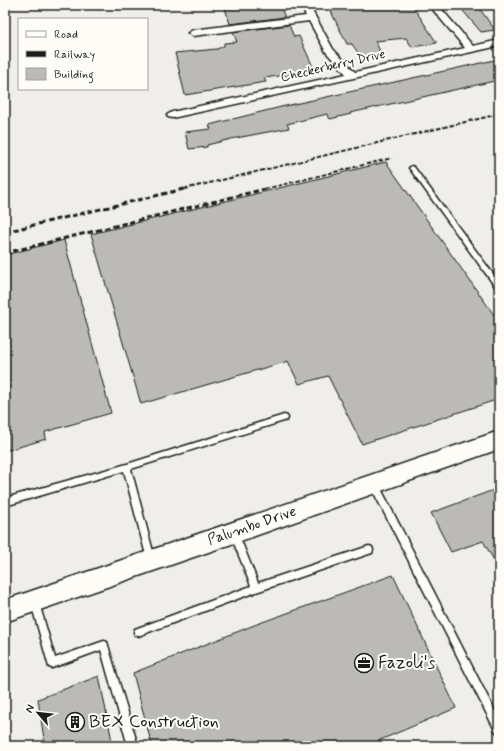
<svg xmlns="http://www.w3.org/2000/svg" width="504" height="751" font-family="Mynerve,sans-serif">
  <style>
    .building { fill: #bbbab6; stroke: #1c1c1c }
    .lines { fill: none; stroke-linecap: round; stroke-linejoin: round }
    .service-casing { stroke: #1c1c1c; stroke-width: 3 }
    .minor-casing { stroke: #1c1c1c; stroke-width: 3 }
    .tertiary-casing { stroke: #1c1c1c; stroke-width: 3 }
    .service { fill: #fdfcf7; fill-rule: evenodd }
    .minor { fill: #fdfcf7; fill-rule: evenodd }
    .tertiary { fill: #fdfcf7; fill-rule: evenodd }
    .rail-far1 { stroke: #1c1c1c; stroke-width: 2; stroke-dasharray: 4.5 2; stroke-linecap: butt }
    .rail { stroke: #1c1c1c; stroke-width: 3; stroke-dasharray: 5.5 3; stroke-linecap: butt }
    .labels { text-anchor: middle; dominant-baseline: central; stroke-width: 4; stroke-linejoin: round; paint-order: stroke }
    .far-street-label { font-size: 13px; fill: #1c1c1c; stroke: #fdfcf7 }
    .street-label { font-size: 15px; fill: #1c1c1c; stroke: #fdfcf7 }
    .near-poi-label { font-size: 18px; fill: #1c1c1c; stroke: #fdfcf7; text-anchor: start }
  </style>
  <rect width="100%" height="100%" fill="#f0eeea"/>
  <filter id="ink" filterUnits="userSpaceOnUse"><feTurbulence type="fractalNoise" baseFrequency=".025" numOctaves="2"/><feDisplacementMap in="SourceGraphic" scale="8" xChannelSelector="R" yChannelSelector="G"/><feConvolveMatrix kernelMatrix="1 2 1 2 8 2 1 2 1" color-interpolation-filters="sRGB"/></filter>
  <g filter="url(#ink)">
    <!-- building -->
    <path class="building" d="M224 5H279L285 17 230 24Z
      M332 5H412L437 43 412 47 406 38 375 41 382 55 361 57 352 44H347L333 16 330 7 332 6Z
      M458 5H477L495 30 481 32Z
      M289 25 294 37 299 36 314 69 307 70 309 72 264 78 266 82 185 95 175 53 217 49 224 46V43L237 42 233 32Z
      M499 59V80L350 113 351 114 330 119 327 114 287 124 289 128 231 139 207 145V147L189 149 185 132 211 129 209 125 281 107Z
      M386 162 499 322V399L362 444 328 376 299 384 288 361 141 404 91 234Z
      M64 240 111 413 45 432 46 439 5 451V255Z
      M499 488V569L483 541 451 552 431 513Z
      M393 575 456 708 366 746H152L133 673 257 624Z
      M99 676 113 746H45L38 699Z"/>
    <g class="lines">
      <!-- service casing -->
      <g class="service-casing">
        <path id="service" d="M412 166 414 167 499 282V289H497L410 169 409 168Z
          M284 415 287 416 288 418 287 420 131 469 155 559 154 562 151 563 148 562 147 559 124 471 5 506V498L127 464Z
          M374 480 377 481 499 719V734L496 732 371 487 370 484 371 481Z
          M234 529 237 530 258 583 369 546 372 547 373 550 372 553 369 554 256 592 138 636 135 635 134 632 135 629 251 586 230 533 231 530Z
          M35 599 38 600 39 603 55 658 104 641 107 642 138 746H128L101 650 52 668 49 667 31 603 32 600Z"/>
      </g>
      <!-- minor casing -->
      <g class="minor-casing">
        <path id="minor" d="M301 5H309L333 49 355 72 465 48 429 5H438L473 46 499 40V46L172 118 168 117 167 115 172 112 346 74 326 52 309 21 193 36 188 33 193 30 306 16Z"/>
      </g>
      <!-- tertiary casing -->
      <g class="tertiary-casing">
        <path id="tertiary" d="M499 431V449L252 537 5 622V600Z"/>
      </g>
      <!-- service -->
      <use href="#service" class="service"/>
      <!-- minor -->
      <use href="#minor" class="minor"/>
      <!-- tertiary -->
      <use href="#tertiary" class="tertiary"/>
      <!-- rail-far1 -->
      <path class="rail-far1" d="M184 189 499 114
        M265 189 392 158"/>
      <!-- rail -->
      <path class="rail" d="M5 232 188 188
        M5 253 269 188"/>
    </g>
  </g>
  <!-- icons -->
  <defs>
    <g id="office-ring" transform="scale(1)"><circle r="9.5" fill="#fdfcf7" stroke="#1c1c1c" stroke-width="1.5"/><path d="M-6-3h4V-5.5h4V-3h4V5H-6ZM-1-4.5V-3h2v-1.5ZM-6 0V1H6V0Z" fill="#1c1c1c"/></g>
    <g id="building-ring" transform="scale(1)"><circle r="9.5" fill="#fdfcf7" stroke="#1c1c1c" stroke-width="1.5"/><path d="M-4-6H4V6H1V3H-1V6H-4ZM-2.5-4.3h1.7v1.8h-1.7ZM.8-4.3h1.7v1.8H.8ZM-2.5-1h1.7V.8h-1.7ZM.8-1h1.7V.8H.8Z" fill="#1c1c1c"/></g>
  </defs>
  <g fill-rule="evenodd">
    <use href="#office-ring" x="364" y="663"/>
    <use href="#building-ring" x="75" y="722"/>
  </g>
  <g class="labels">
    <!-- far-street labels -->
    <g class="far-street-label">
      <text transform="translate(333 66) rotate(-13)">Checkerberry Drive</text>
    </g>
    <!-- street labels -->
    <g class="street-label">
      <text transform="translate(252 526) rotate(-19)">Palumbo Drive</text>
    </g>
    <!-- near-poi labels -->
    <g class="near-poi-label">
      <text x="378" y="663">Fazoli's</text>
      <text x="89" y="722">BEX Construction</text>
    </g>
  </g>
  <!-- margin -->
  <rect width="504" height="751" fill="none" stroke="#fdfcf7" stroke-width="20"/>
  <rect x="10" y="10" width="484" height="731" fill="none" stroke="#1c1c1c" stroke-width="1.5" filter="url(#ink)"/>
  <!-- legend -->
  <rect x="18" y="18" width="130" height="72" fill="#fdfcf7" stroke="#a3a29f"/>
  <rect x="26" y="31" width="20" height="6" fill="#fdfcf7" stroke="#a3a29f"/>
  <text x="54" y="38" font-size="12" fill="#1c1c1c">Road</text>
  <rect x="26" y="51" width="20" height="6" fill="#1c1c1c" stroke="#a3a29f"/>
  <text x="54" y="58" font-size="12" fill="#1c1c1c">Railway</text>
  <rect x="26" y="68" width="20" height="12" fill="#bbbab6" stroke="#a3a29f"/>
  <text x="54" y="78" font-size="12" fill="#1c1c1c">Building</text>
  <!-- north arrow -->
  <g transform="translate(38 713) rotate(298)" stroke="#fdfcf7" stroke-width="3" paint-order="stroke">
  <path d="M0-3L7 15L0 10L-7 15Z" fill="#1c1c1c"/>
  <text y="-6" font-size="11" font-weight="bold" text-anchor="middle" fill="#1c1c1c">N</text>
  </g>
</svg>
